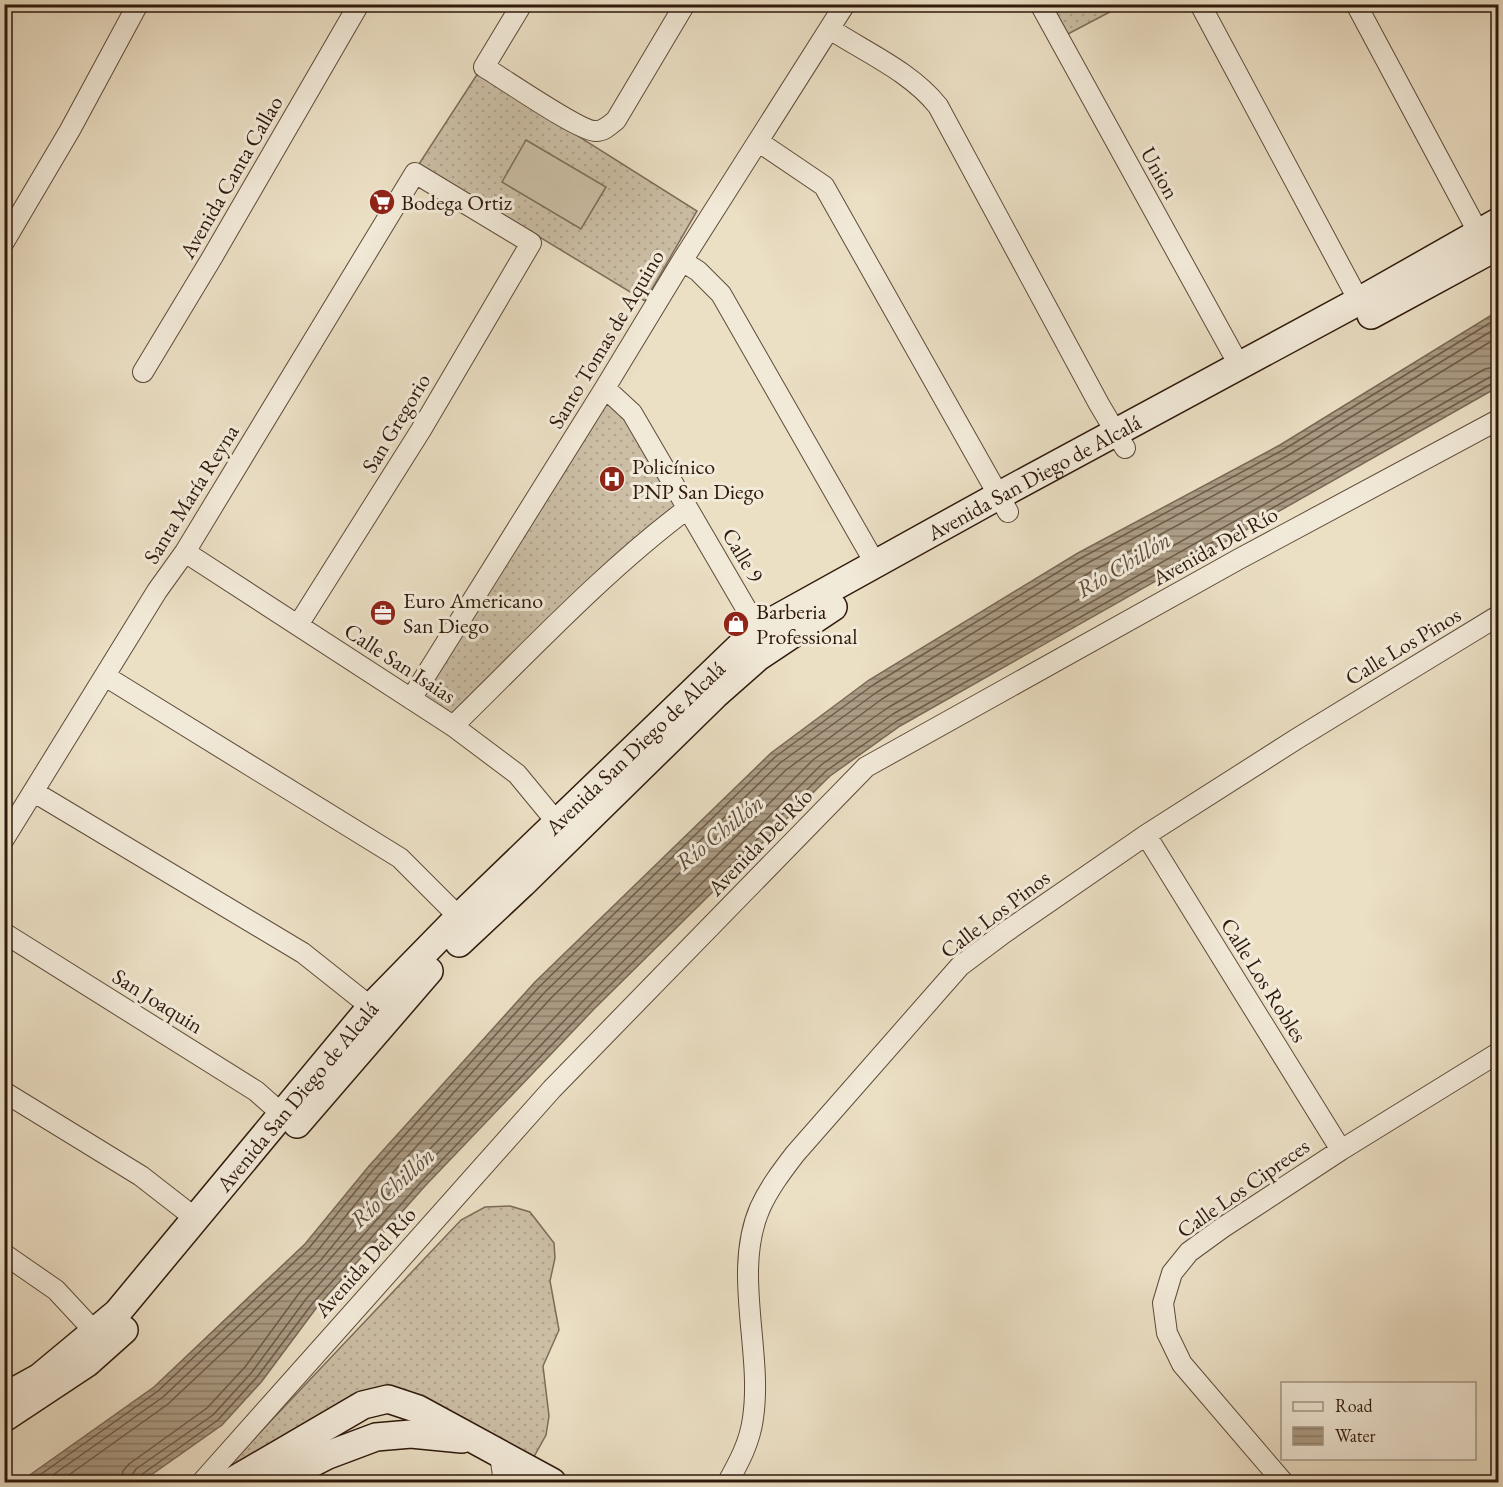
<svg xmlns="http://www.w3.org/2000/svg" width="1503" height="1487" font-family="'EB Garamond',serif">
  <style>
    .grass { fill: url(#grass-dots); stroke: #7d6c58; stroke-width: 1.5 }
    .pitch { fill: #cbbea5; stroke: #7d6c58; stroke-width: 1.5 }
    .water { fill: url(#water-rules); stroke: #796855; stroke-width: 1.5 }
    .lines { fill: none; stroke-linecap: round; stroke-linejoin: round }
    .shore { stroke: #6d5b48; stroke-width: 1.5 }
    .street-casing { stroke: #5e4b3a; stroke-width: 22 }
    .secondary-casing { stroke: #2f1a0c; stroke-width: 30 }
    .street { stroke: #f2ead9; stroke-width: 20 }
    .secondary { stroke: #f2ead9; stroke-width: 27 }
    .labels { text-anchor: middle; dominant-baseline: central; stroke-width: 6; stroke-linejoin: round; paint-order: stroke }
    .street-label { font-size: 22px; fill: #2f1a0c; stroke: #f2ead9 }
    .poi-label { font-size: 22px; fill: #2f1a0c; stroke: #f2ead9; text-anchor: start }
    .water-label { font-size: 24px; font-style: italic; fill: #614e3c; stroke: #f2ead9 }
  </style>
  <defs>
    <pattern id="grass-dots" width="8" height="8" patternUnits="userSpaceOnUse" patternTransform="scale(1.5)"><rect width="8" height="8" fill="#cbbea5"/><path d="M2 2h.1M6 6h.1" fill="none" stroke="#afa38d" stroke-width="1.8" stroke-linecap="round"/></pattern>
    <pattern id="water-rules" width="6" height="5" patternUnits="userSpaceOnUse" patternTransform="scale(1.5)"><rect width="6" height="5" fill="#ab9c85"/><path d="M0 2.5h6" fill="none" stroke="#8c7e6b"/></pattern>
  </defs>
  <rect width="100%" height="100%" fill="#ebdfc4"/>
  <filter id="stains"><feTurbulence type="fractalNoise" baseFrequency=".00333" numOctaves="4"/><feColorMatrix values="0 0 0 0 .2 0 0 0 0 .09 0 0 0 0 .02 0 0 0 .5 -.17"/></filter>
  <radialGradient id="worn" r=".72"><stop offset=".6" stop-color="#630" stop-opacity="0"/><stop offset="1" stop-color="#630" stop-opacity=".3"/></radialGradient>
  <!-- grass -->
  <path class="grass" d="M1052 5H1123L1068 34Z
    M478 73 697 211 645 301 419 164Z
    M606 397 627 420 681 507 453 719 419 697Z
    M510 1206 530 1212 554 1243 555 1258 550 1281 559 1330 543 1366 549 1416 546 1435 531 1462 388 1386 215 1480 461 1220 485 1207Z"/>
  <!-- pitch -->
  <path class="pitch" d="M526 140 606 187 581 229 502 182Z"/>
  <!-- water -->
  <path class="water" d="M1498 311V387L900 726 830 776 594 1009 425 1186 317 1307 262 1381 222 1425 141 1482H20L154 1387 305 1244 369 1166 535 982 771 753 869 680 1078 553 1280 445Z"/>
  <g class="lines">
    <!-- shore -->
    <path class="shore" d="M30 1482 158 1391 309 1248 373 1170 539 987 775 757 873 685 1081 558 1283 450 1498 318
      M43 1482 163 1397 315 1254 379 1175 545 992 780 763 877 692 1084 565 1287 456 1498 327
      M59 1482 168 1404 321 1260 386 1180 551 998 786 770 882 699 1089 573 1291 464 1498 337
      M121 1482 123 1471 129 1464 207 1408 245 1367 300 1292 409 1171 578 993 814 759 889 707 1485 369 1498 366
      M130 1482 132 1475 136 1469 213 1415 252 1372 306 1299 415 1177 584 1000 821 765 893 714 1490 377 1498 375
      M138 1482 141 1475 218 1420 257 1377 312 1304 421 1182 590 1005 826 771 897 721 1493 383H1498"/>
    <!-- street casing -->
    <g class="street-casing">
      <path id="street" d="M522 4 484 67C503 78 580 132 596 131 604 131 610 125 616 120L685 4
        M1040 4 1239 365
        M1200 4 1359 301
        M1356 4 1484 243
        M830 29C867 53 911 72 938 106L1099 404 1125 448
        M759 142 824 186 1008 512
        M4 242 70 130 138 4
        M682 261 698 271 721 294 875 563
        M143 372 213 256 359 4
        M605 388 632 413 758 629
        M185 552 453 726 517 774 564 831
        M105 676 400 858 459 917
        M411 699 605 388 682 261 845 4
        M453 726C528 653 603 572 687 509
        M34 792 303 953 371 1007
        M1146 835 1341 1150
        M4 839 157 591 185 552 415 173 531 243 421 430 298 625
        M4 933 256 1091 282 1114
        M4 1092 141 1176 195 1218
        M4 1254 56 1290 95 1332
        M500 1455 504 1482
        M202 1482 552 1089 866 767 1239 559 1498 420
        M728 1482C739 1462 750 1442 753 1418 763 1351 732 1272 760 1208 769 1188 782 1171 795 1154L960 966 1004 933 1146 835 1298 738 1498 616
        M1283 1482 1182 1364 1167 1333 1163 1303 1172 1273 1189 1252 1222 1228 1341 1150 1498 1053"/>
    </g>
    <!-- secondary casing -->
    <g class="secondary-casing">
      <g id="secondary">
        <path d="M1371 315 1498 246"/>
        <path d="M459 943 522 884 715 695 758 657 833 607"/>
        <path d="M297 1124 429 971"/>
        <path id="s1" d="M4 1397 40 1377 117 1313 371 1007 459 917 758 629 998 496 1359 301 1498 222"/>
        <path d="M4 1418 87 1363 124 1330"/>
        <path d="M231 1482 363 1405 388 1399 418 1409 552 1482"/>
        <path d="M275 1482 328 1455 376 1437 411 1434 462 1439"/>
      </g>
    </g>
    <!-- street -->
    <use href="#street" class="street"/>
    <!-- secondary -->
    <use href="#secondary" class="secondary"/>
  </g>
  <!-- icons -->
  <defs>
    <g id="supermarket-disc" transform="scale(1.35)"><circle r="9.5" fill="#8f2418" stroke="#f2ead9"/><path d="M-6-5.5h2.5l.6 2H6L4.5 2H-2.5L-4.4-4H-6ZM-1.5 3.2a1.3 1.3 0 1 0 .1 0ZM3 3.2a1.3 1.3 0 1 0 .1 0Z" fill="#fff"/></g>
    <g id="hospital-disc" transform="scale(1.35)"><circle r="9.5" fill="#8f2418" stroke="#f2ead9"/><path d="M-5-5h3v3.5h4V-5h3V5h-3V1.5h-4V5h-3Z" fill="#fff"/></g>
    <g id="office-disc" transform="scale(1.35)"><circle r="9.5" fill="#8f2418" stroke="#f2ead9"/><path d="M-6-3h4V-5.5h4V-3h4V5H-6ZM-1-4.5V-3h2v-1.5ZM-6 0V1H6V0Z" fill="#fff"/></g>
    <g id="shop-disc" transform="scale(1.35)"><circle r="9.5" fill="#8f2418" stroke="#f2ead9"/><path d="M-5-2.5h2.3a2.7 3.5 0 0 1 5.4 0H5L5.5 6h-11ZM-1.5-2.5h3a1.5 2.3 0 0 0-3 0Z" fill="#fff"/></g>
  </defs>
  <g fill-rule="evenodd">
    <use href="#supermarket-disc" x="382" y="202"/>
    <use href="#hospital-disc" x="612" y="479"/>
    <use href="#office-disc" x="383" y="613"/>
    <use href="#shop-disc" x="736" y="624"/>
  </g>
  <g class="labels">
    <!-- street labels -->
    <g class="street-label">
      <text transform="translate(1160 173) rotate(61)">Union</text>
      <text transform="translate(231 177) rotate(-60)">Avenida Canta Callao</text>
      <text transform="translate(606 339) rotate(-59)">Santo Tomas de Aquino</text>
      <text transform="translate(396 423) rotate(-59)">San Gregorio</text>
      <text stroke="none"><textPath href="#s1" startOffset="1395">Avenida San Diego de Alcalá</textPath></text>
      <text transform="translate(191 494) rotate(-58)">Santa María Reyna</text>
      <text transform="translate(1215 546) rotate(-29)">Avenida Del Río</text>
      <text transform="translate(743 555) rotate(59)">Calle 9</text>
      <text transform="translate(1403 646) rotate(-31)">Calle Los Pinos</text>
      <text transform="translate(400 663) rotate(33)">Calle San Isaias</text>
      <text stroke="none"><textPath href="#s1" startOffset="909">Avenida San Diego de Alcalá</textPath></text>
      <text transform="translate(760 842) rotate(-46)">Avenida Del Río</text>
      <text transform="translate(995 914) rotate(-37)">Calle Los Pinos</text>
      <text transform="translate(1264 980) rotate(58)">Calle Los Robles</text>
      <text transform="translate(158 1001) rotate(32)">San Joaquin</text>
      <text stroke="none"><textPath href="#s1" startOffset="423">Avenida San Diego de Alcalá</textPath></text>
      <text transform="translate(1243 1188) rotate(-35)">Calle Los Cipreces</text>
      <text transform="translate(365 1262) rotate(-48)">Avenida Del Río</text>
    </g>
    <!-- poi labels -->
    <g class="poi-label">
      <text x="401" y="202">Bodega Ortiz</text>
      <text x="632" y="466">Policínico<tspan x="632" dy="25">PNP San Diego</tspan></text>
      <text x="403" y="600">Euro Americano<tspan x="403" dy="25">San Diego</tspan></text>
      <text x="756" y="611">Barberia<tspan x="756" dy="25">Professional</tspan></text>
    </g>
    <!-- water labels -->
    <g class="water-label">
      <text transform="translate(1123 564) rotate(-31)">Río Chillón</text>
      <text transform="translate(719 832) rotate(-39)">Río Chillón</text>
      <text transform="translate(392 1187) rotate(-43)">Río Chillón</text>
    </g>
  </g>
  <!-- margin -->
  <rect width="1503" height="1487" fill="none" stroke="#ebdfc4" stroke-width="24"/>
  <rect x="6" y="6" width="1491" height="1475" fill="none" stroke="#2f1a0c" stroke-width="3"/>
  <rect x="12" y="12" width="1479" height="1463" fill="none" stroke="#2f1a0c" stroke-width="1.5"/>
  <!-- legend -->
  <rect x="1281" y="1382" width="195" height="78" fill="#f2ead9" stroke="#a49787" stroke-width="1.5"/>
  <rect x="1293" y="1402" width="30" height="9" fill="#f2ead9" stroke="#a49787" stroke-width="1.5"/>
  <text x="1335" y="1412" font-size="18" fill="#2f1a0c">Road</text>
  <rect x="1293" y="1427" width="30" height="18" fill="url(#water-rules)" stroke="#a49787" stroke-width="1.5"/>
  <text x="1335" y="1442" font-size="18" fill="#2f1a0c">Water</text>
  <rect width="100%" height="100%" filter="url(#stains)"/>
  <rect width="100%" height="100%" fill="url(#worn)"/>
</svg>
